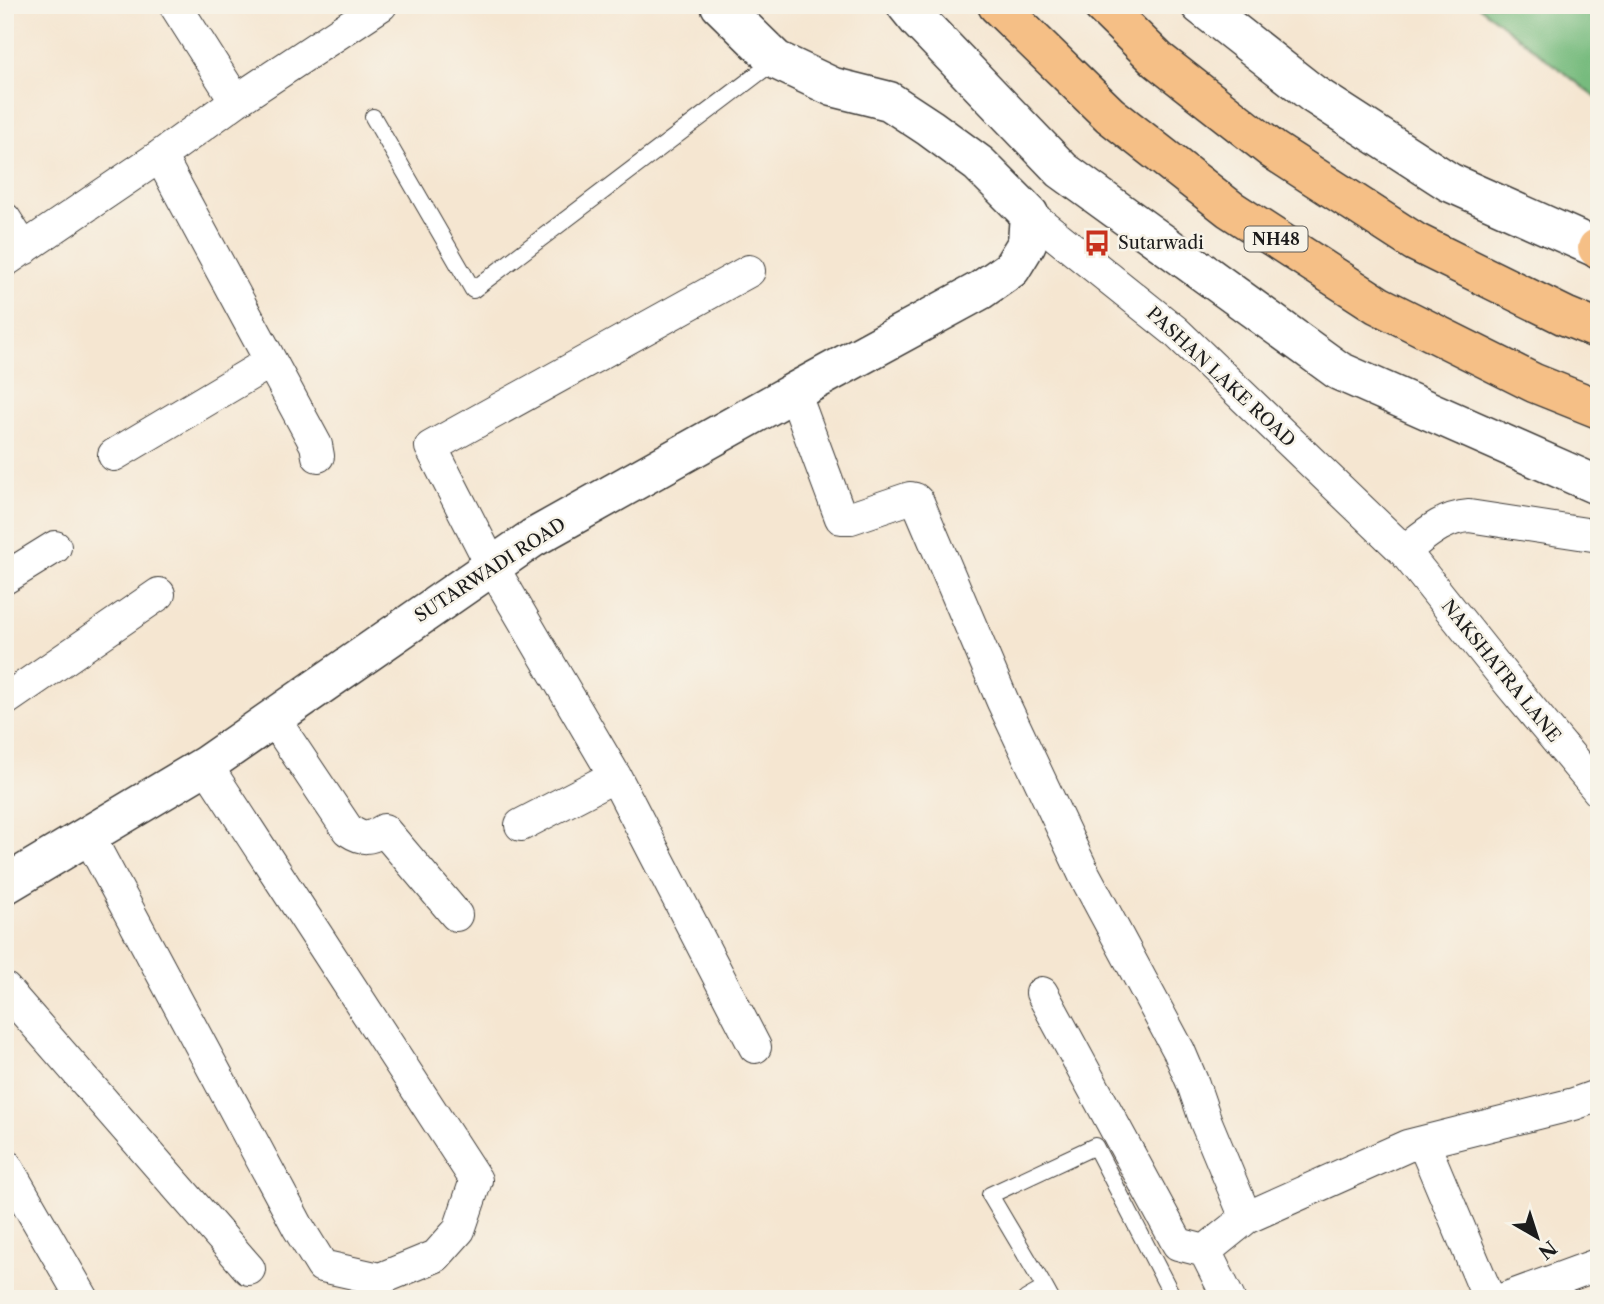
<svg xmlns="http://www.w3.org/2000/svg" width="1604" height="1304" font-family="'Libre Caslon Text',serif">
  <style>
    .forest { fill: #77bb7e; stroke: #4a6c4d; stroke-width: 2 }
    .lines { fill: none; stroke-linecap: round; stroke-linejoin: round }
    .service-casing { stroke: #3d3a37; stroke-width: 18 }
    .minor-casing { stroke: #3d3a37; stroke-width: 34 }
    .tertiary-casing { stroke: #3d3a37; stroke-width: 41 }
    .trunk-casing { stroke: #3d3a37; stroke-width: 41 }
    .service { stroke: #fff; stroke-width: 16 }
    .minor { stroke: #fff; stroke-width: 32 }
    .tertiary { stroke: #fff; stroke-width: 38 }
    .trunk { stroke: #f5bf86; stroke-width: 38 }
    .labels { text-anchor: middle; dominant-baseline: central; stroke-width: 5; stroke-linejoin: round; paint-order: stroke }
    .shield { fill: #f7f3e8; stroke: #5e5c59; stroke-width: 2 }
    .shield-label { font-size: 16px; font-weight: bold; fill: #1c1c1c }
    .poi-label { font-size: 18px; fill: #1c1c1c; stroke: #f7f3e8; text-anchor: start }
    .street-label { font-size: 18px; fill: #1c1c1c; stroke: #f7f3e8 }
  </style>
  <rect width="100%" height="100%" fill="#f7f3e8"/>
  <filter id="ink" filterUnits="userSpaceOnUse"><feTurbulence type="fractalNoise" baseFrequency=".0143" numOctaves="2"/><feDisplacementMap in="SourceGraphic" scale="14" xChannelSelector="R" yChannelSelector="G"/><feConvolveMatrix kernelMatrix="1 2 1 2 8 2 1 2 1" color-interpolation-filters="sRGB"/></filter>
  <filter id="wash" filterUnits="userSpaceOnUse"><feTurbulence type="fractalNoise" baseFrequency=".00686" numOctaves="4" result="noise"/><feDisplacementMap in="SourceGraphic" scale="28" xChannelSelector="R" yChannelSelector="G"/><feGaussianBlur stdDeviation="1.57" result="paint"/><feColorMatrix in="noise" values="0 0 0 0 0 0 0 0 0 0 0 0 0 0 0 0 0 1.4 0 .05"/><feComposite in="paint" operator="in"/></filter>
  <g filter="url(#wash)">
    <rect width="100%" height="100%" fill="#f5e6d1"/>
    <!-- forest -->
    <path class="forest" d="M1477 5H1599V100Z"/>
  </g>
  <g filter="url(#ink)">
    <g class="lines">
      <!-- service casing -->
      <g class="service-casing">
        <path id="service" d="M373 117 473 290 776 60
          M1045 1288 990 1195 1095 1146 1174 1299
          M1026 1299 1045 1288 1051 1299"/>
      </g>
      <!-- minor casing -->
      <g class="minor-casing">
        <path id="minor" d="M175 5 236 101
          M160 156 316 445 318 456
          M1029 214 1175 331 1404 551 1510 684 1599 791
          M5 219 24 249
          M5 261 160 156 236 101 381 5
          M749 271 431 447 492 566 615 776 755 1047
          M794 392 841 518H851L910 498 915 499 918 502 1003 702 1084 874 1179 1051 1193 1084 1206 1122 1246 1218
          M114 455 270 362
          M1404 551C1425 535 1442 518 1469 516L1599 536
          M5 578 55 547
          M5 700 159 594
          M273 718 348 830C363 840 369 839 384 830L456 915
          M521 825 615 776
          M88 835 298 1227 322 1266 380 1279 436 1256 459 1230 476 1180 206 765
          M5 989 249 1269
          M1042 993 1178 1244 1205 1251
          M1423 1142 1489 1299
          M5 1164 83 1299
          M1229 1299 1205 1251 1246 1218 1407 1146 1574 1104 1599 1095
          M1504 1299 1599 1264"/>
      </g>
      <!-- tertiary casing -->
      <g class="tertiary-casing">
        <path id="tertiary" d="M906 5 919 21 1062 170 1339 371 1599 486
          M1200 5 1313 94 1449 182 1599 249
          M5 885 206 765 533 538 794 392 981 290 1011 269 1027 243 1029 214 979 164 930 128 889 101 833 87 776 60 720 5"/>
      </g>
      <!-- trunk casing -->
      <g class="trunk-casing">
        <path id="trunk" d="M997 5 1110 115 1230 209 1378 305 1534 383 1599 409
          M1102 5 1158 60 1273 150 1415 242 1565 316 1599 330
          M1597 248 1599 250"/>
      </g>
      <!-- service -->
      <use href="#service" class="service"/>
      <!-- minor -->
      <use href="#minor" class="minor"/>
      <!-- tertiary -->
      <use href="#tertiary" class="tertiary"/>
      <!-- trunk -->
      <use href="#trunk" class="trunk"/>
    </g>
  </g>
  <!-- icons -->
  <defs>
    <g id="bus-bare" transform="scale(2.1)"><path d="M-5-6H5V4H4V6H2V4H-2V6H-4V4H-5ZM-3.5-4V0h7V-4ZM-3.5 1.2v1.5H-2V1.2ZM2 1.2v1.5H3.5V1.2Z" fill="#c8321e" stroke="#f7f3e8" stroke-width="2.5" paint-order="stroke"/></g>
  </defs>
  <g fill-rule="evenodd">
    <use href="#bus-bare" x="1097" y="243"/>
  </g>
  <g class="labels">
    <!-- shield labels -->
    <rect class="shield" x="1244.5" y="226.5" width="63" height="25" rx="5"/>
    <g class="shield-label">
      <text x="1276" y="239">NH48</text>
    </g>
    <!-- poi labels -->
    <g class="poi-label">
      <text x="1118" y="243">Sutarwadi</text>
    </g>
    <!-- street labels -->
    <g class="street-label">
      <text transform="translate(1221 377) rotate(43)">PASHAN LAKE ROAD</text>
      <text transform="translate(490 570) rotate(-33)">SUTARWADI ROAD</text>
      <text transform="translate(1501 671) rotate(51)">NAKSHATRA LANE</text>
    </g>
  </g>
  <!-- margin -->
  <rect width="1604" height="1304" fill="none" stroke="#f7f3e8" stroke-width="28"/>
  <!-- north arrow -->
  <g transform="translate(1537 1237) rotate(141)" stroke="#f7f3e8" stroke-width="5" paint-order="stroke">
  <path d="M0-5L12 26L0 18L-12 26Z" fill="#1c1c1c"/>
  <text y="-10" font-size="19" font-weight="bold" text-anchor="middle" fill="#1c1c1c">N</text>
  </g>
</svg>
